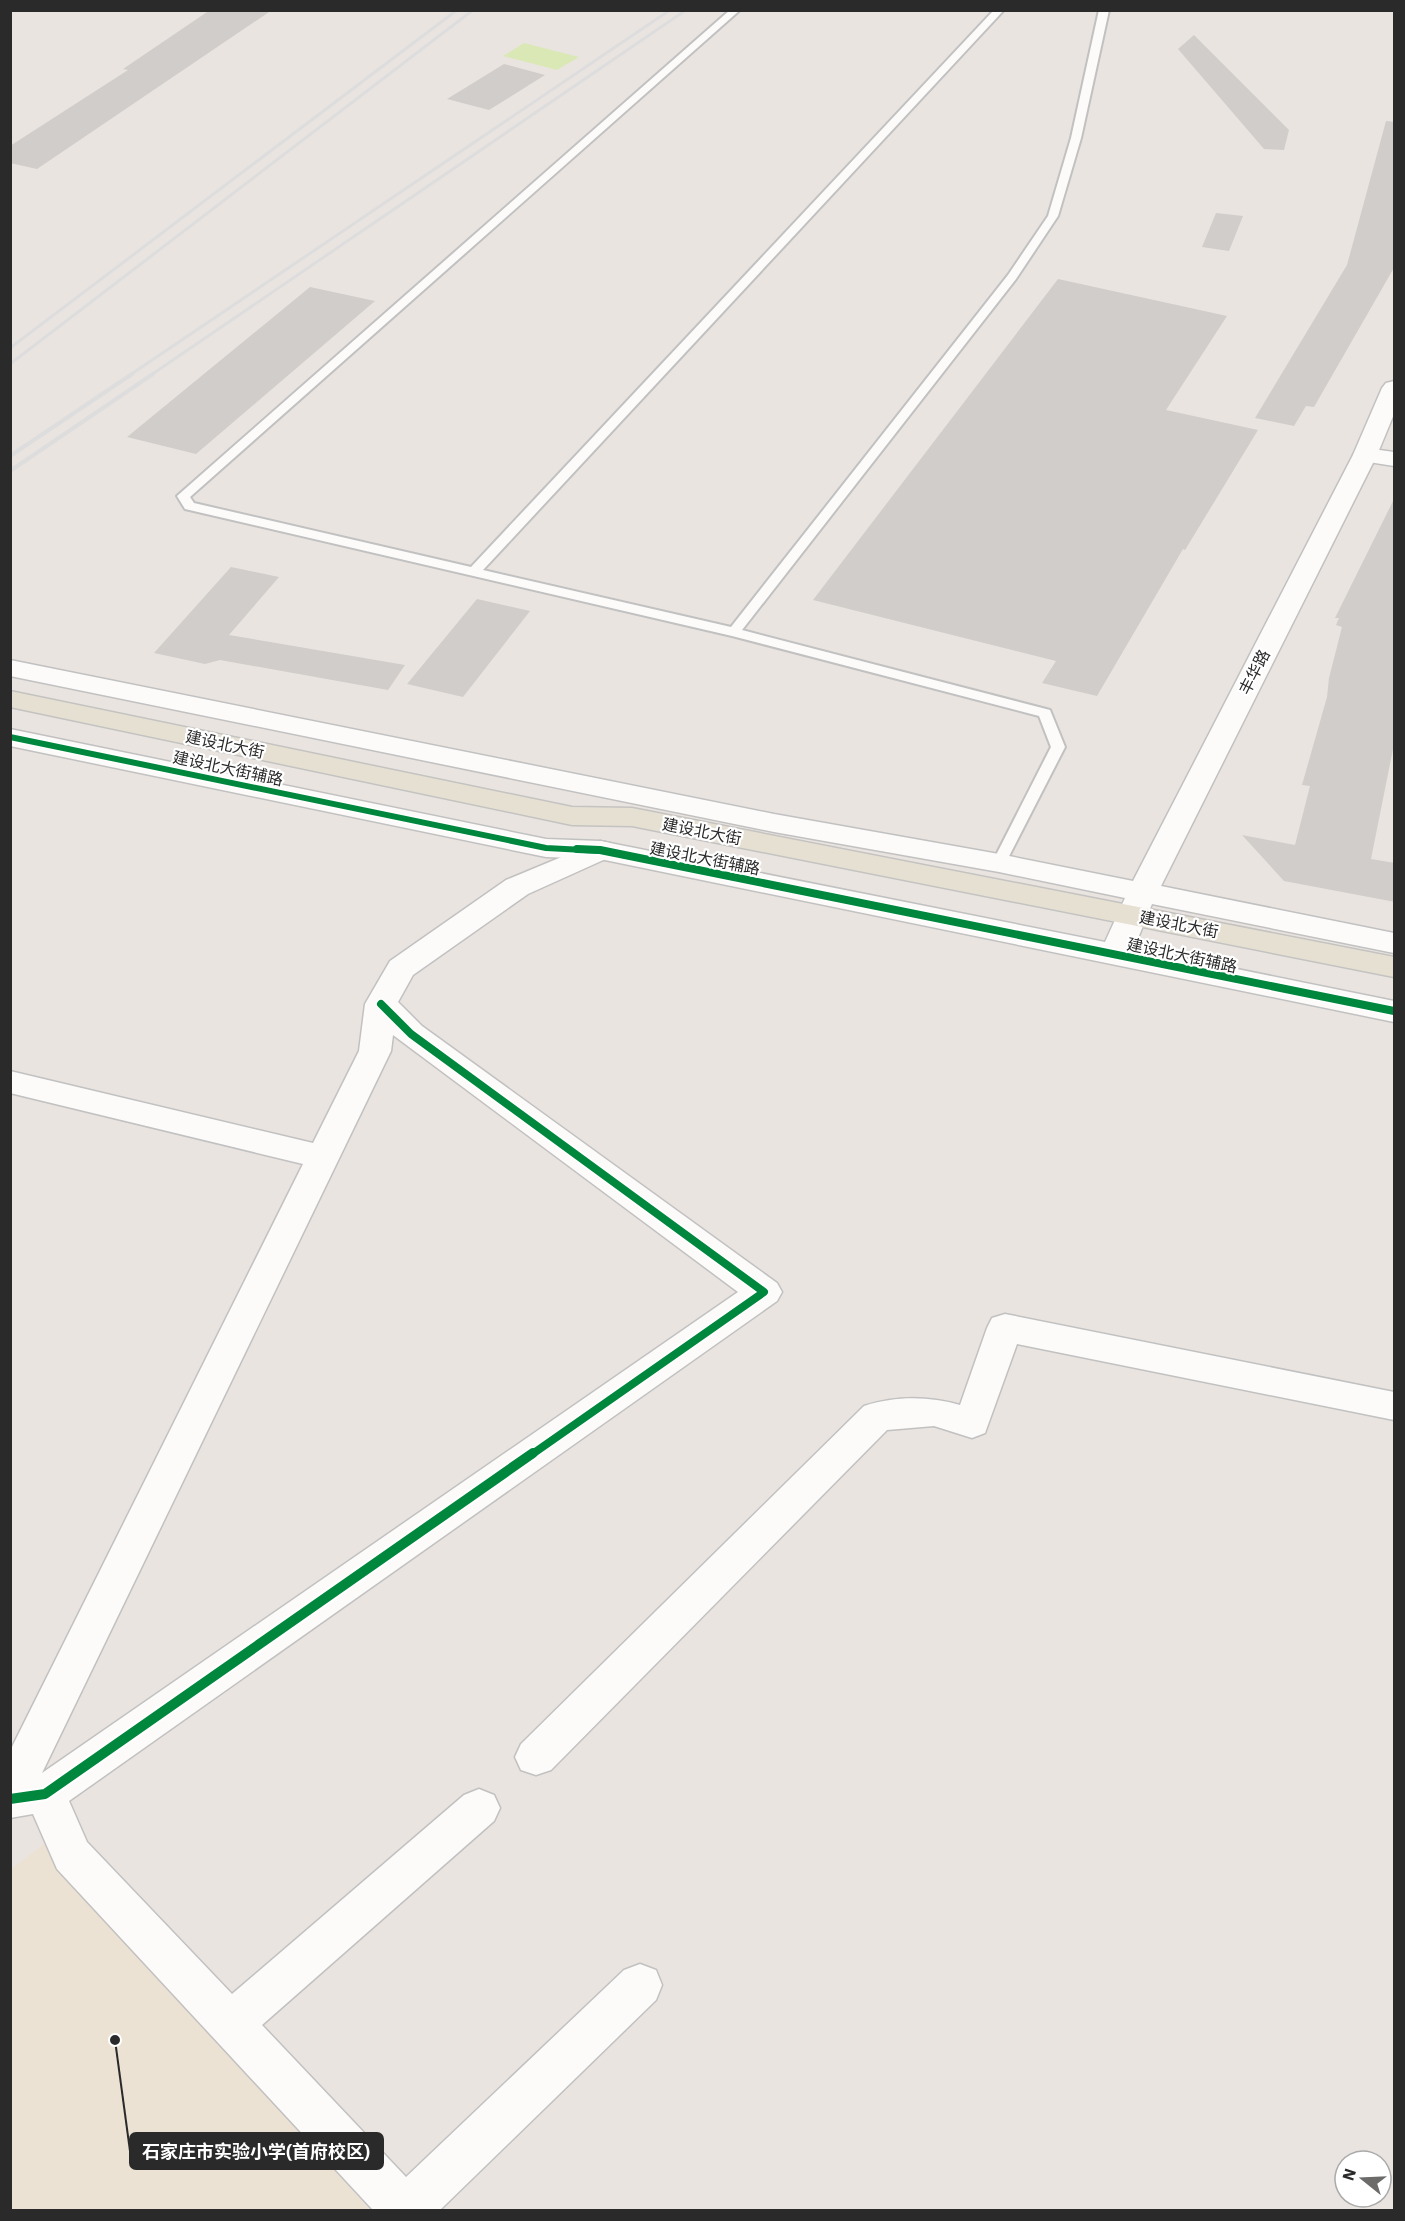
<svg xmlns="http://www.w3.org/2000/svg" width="1405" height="2221" font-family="'IBM Plex Sans','Noto Sans SC',sans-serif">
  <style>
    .education { fill: #ece2d4 }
    .pitch { fill: #dae8b6 }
    .building { fill: #d0cdca }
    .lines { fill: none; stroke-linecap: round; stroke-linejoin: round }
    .service-casing { stroke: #c2c1c1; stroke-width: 4 }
    .minor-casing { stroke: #c2c1c1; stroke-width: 3 }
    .tertiary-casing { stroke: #c2c1c1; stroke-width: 3 }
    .primary-casing { stroke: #c4c3c1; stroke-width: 3 }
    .service { fill: #fcfbfa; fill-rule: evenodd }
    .minor { fill: #fcfbfa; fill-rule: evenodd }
    .tertiary { fill: #fcfbfa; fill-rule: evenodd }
    .primary { fill: #e6e0d3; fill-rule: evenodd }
    .rail-far1 { stroke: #deddde; stroke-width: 3 }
    .rail { stroke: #deddde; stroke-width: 4 }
    .cycleway-far2-casing { stroke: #fff; stroke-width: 9 }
    .cycleway-far1-casing { stroke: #fff; stroke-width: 11 }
    .cycleway-casing { stroke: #fff; stroke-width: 14 }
    .cycleway-far2 { stroke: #00873e; stroke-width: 6 }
    .cycleway-far1 { stroke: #00873e; stroke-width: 8 }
    .cycleway { stroke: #00873e; stroke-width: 10 }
    .labels { text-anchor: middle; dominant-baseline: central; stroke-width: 4.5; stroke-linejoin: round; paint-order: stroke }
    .street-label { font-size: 16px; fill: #2a2a2a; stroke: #fff }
    .leader { fill: none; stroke: #2a2a2a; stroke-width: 2 }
    .callout-dot { fill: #2a2a2a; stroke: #fff; stroke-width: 2 }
    .callout { fill: #2a2a2a; stroke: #2a2a2a; stroke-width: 2 }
    .callout-label { font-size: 18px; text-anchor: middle; font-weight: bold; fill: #fff }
  </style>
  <rect width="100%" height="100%" fill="#e9e4e0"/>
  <!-- education -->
  <path class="education" d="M44 1844 370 2210H11V1869Z"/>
  <!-- pitch -->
  <path class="pitch" d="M524 43 579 57 557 70 503 56Z"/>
  <!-- building -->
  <path class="building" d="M210 10H272L37 169 10 163V146L128 70 123 69Z
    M1194 35 1289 130 1284 150 1264 149 1178 49Z
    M504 64 545 75 489 110 447 99Z
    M1386 121 1395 122V266L1314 407 1306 406 1294 426 1255 418 1347 265Z
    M1216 213 1243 216 1229 251 1202 247Z
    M1058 279 1227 316 1166 410 1258 430 1185 550 1183 549 1097 696 1042 683 1056 661 813 600Z
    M310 287 375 301 196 454 127 437Z
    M1395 497V739L1371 859 1395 863V902L1284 881 1242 835 1295 845 1310 786 1302 785 1327 697 1329 678 1342 627 1336 625 1339 618H1335Z
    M231 567 279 577 229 635 405 665 388 690 220 660 205 664 154 653Z
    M477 599 530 611 463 697 407 684Z"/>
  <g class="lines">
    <!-- service casing -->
    <g class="service-casing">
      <path id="service" d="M730 10H740L190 497 194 503 471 567 994 10H1004L483 570 731 627 1008 275 1048 216 1071 138 1099 10H1109L1081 138 1058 216 1016 279 742 630 1050 710 1065 747 1004 866 999 868 992 863 1051 747 1039 716 732 636 185 509 177 496Z"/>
    </g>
    <!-- minor casing -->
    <g class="minor-casing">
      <path id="minor" d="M1365 448 1394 452V466L1356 460 1353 455 1356 450Z
        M600 841 610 843 615 850 610 857 528 894 413 975 398 1002 422 1026 777 1283 782 1292 777 1301 69 1801 87 1842 232 1994 464 1795 479 1789 494 1795 500 1808 494 1821 262 2025 406 2177 624 1970 640 1964 656 1970 662 1985 656 2000 440 2210H373L57 1869 33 1814 10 1818V1751L303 1164 10 1093V1071L313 1143 359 1051 365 1004 390 961 506 880ZM393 1035 738 1292 42 1773 391 1051Z
        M1005 1314 1394 1392V1420L1017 1344 985 1433 972 1438 934 1426 887 1430 551 1770 536 1775 521 1770 515 1757 521 1744 864 1406C895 1396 929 1396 960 1405L987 1328 992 1318Z"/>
    </g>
    <!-- tertiary casing -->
    <g class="tertiary-casing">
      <path id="tertiary" d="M1394 381V414L1377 455 1161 886 1394 933V953L1152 904 1134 948 1394 1001V1022L600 859 546 857 10 746V729L546 839 600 841 1105 942 1125 898 999 872 774 832 10 676V660L774 814 999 854 1133 881 1353 455 1382 388 1386 383Z"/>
    </g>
    <!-- primary casing -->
    <g class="primary-casing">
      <path id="primary" d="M10 691 572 807 632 808 1394 957V977L632 826 572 825 10 707Z"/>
    </g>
    <!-- service -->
    <use href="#service" class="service"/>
    <!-- minor -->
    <use href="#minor" class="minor"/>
    <!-- tertiary -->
    <use href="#tertiary" class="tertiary"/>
    <!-- primary -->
    <use href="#primary" class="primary"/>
    <!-- rail-far1 -->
    <path class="rail-far1" d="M10 348 457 10
      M10 364 473 10
      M130 375 670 10
      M151 375 686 10"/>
    <!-- rail -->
    <path class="rail" d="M10 456 132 374
      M10 471 153 374"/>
    <!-- cycleway-far2 casing -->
    <g class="cycleway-far2-casing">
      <path id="cycleway-far2" d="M10 737 546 848 603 851"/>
    </g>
    <!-- cycleway-far1 casing -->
    <g class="cycleway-far1-casing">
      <path id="cycleway-far1" d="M577 849 600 850 1394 1011
        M381 1004 411 1034 764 1292 531 1455"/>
    </g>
    <!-- cycleway casing -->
    <g class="cycleway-casing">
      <path id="cycleway" d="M10 1799 45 1794 533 1453"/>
    </g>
    <!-- cycleway-far2 -->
    <use href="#cycleway-far2" class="cycleway-far2"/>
    <!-- cycleway-far1 -->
    <use href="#cycleway-far1" class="cycleway-far1"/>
    <!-- cycleway -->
    <use href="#cycleway" class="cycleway"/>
  </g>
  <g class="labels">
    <!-- street labels -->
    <g class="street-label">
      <text transform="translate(1254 672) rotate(-63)">丰华路</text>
      <text transform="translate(225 744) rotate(12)">建设北大街</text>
      <text transform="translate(228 768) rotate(12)">建设北大街辅路</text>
      <text transform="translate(702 831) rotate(11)">建设北大街</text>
      <text transform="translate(705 858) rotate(11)">建设北大街辅路</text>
      <text transform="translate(1179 924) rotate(11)">建设北大街</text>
      <text transform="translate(1182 955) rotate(12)">建设北大街辅路</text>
    </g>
  </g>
  <!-- callouts -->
  <path class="leader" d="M115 2040L130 2151"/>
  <circle class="callout-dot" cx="115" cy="2040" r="6"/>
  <rect class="callout" x="130" y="2133" width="253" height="36" rx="6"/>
  <g class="callout-label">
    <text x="256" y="2158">石家庄市实验小学(首府校区)</text>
  </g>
  <!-- border -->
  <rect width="1405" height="2221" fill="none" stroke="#2a2a2a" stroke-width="24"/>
  <!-- north arrow -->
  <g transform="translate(1363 2179) rotate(288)"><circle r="28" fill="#ffffff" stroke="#aaaaaa" stroke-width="1.5"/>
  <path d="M0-4.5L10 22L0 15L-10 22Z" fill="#6d6b6a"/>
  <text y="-9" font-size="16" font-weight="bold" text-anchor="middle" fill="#2a2a2a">N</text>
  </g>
</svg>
